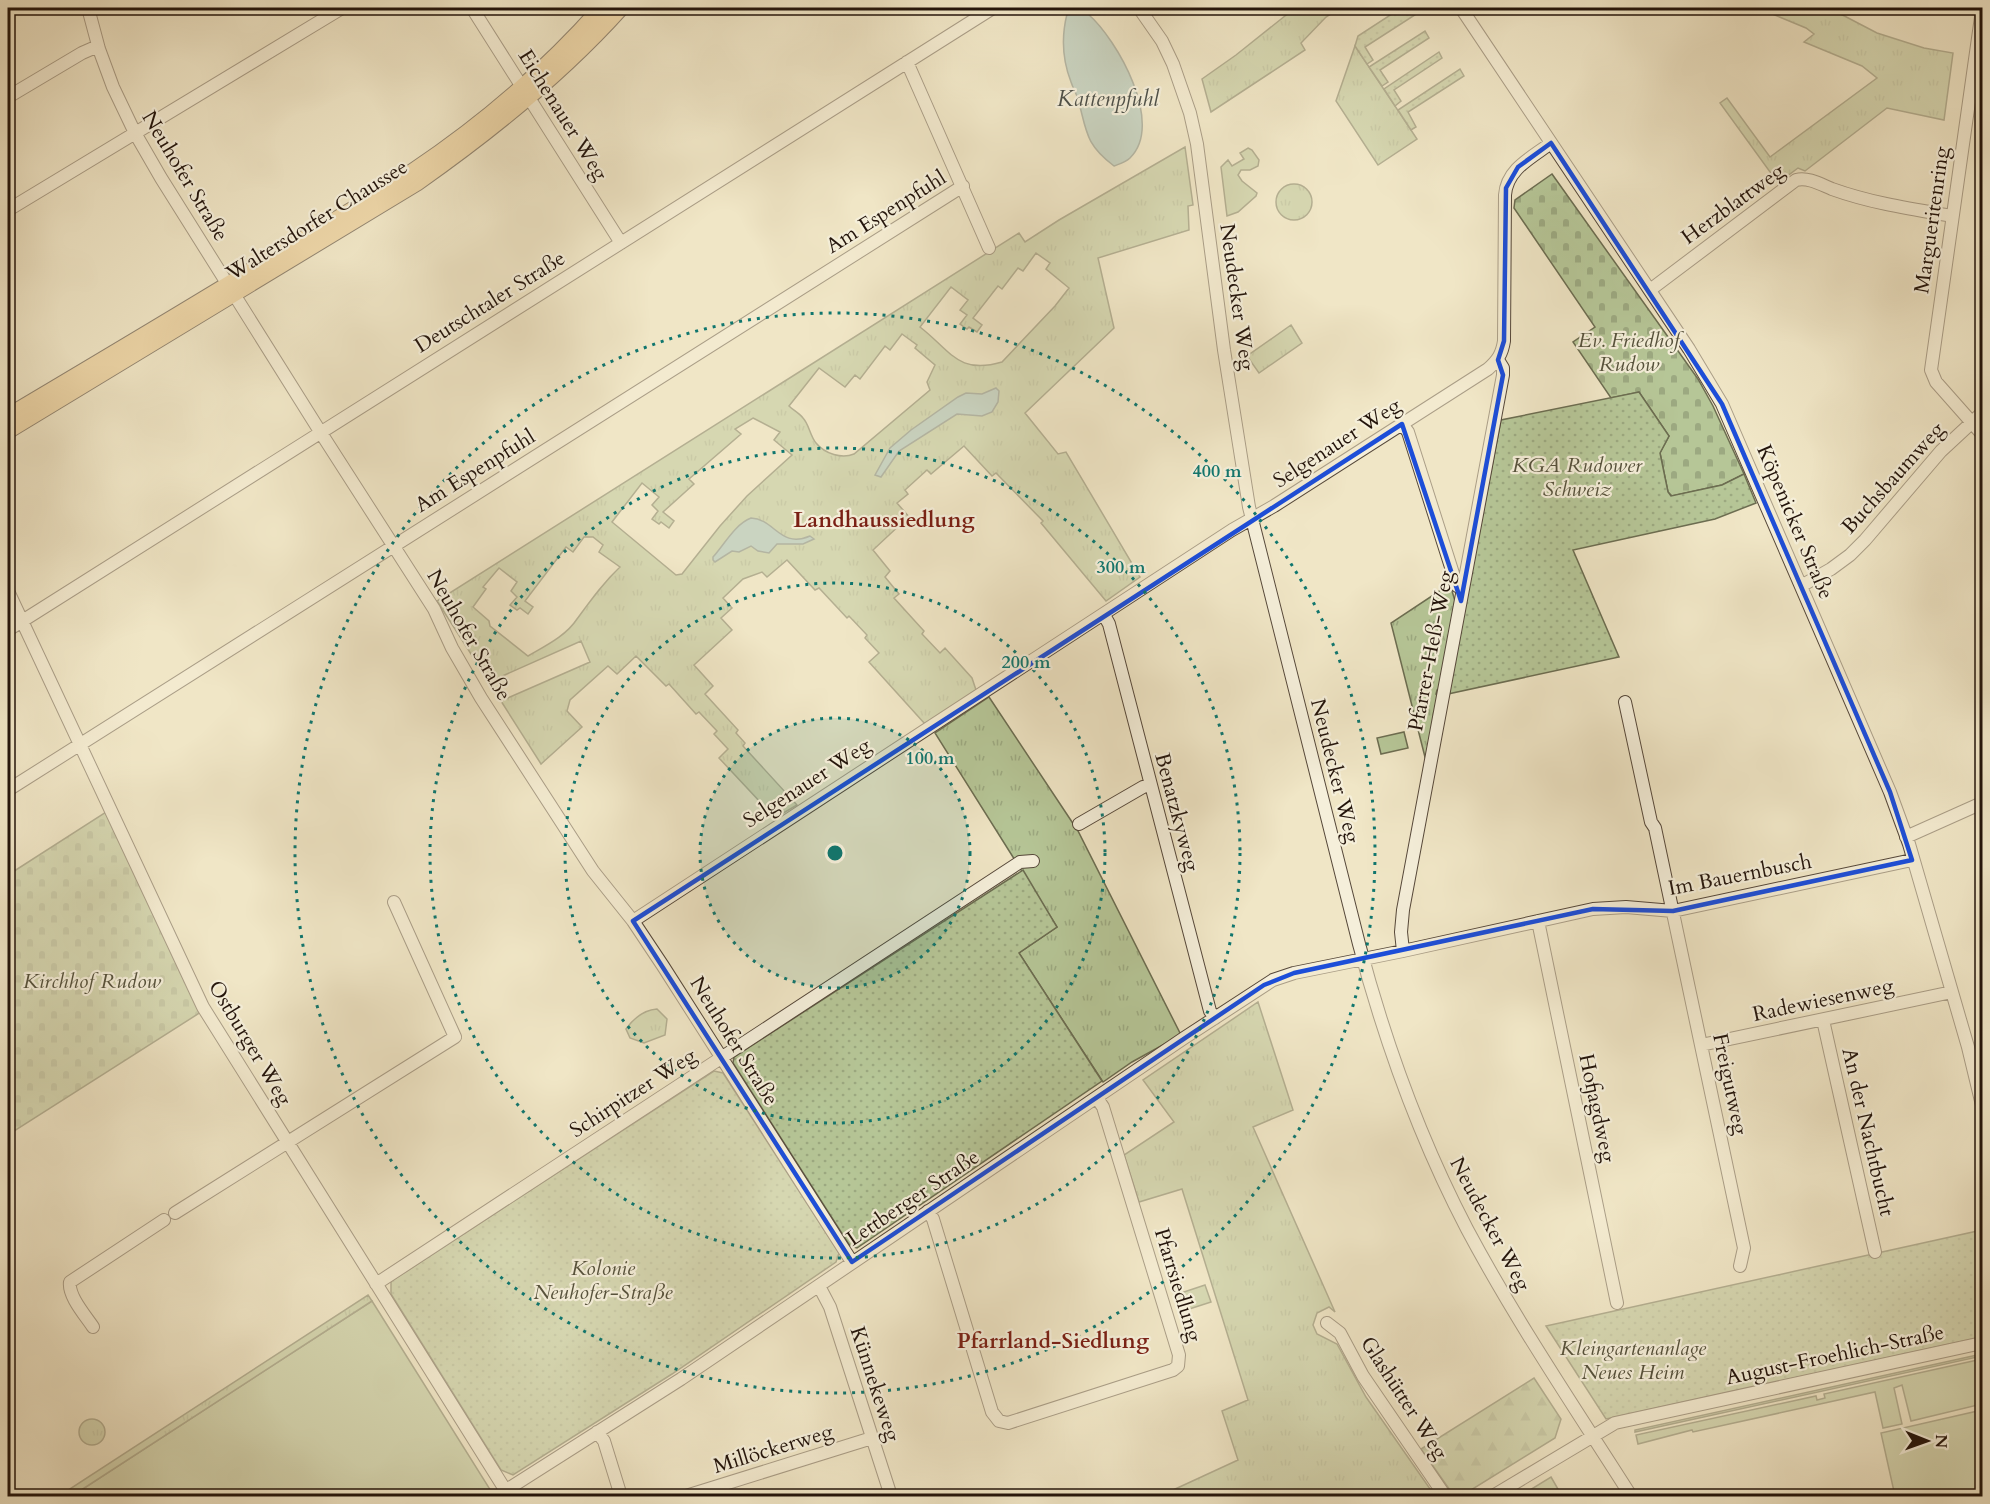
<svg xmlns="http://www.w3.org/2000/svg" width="1990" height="1504" font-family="Cardo,serif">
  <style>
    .grass { fill: #b6c697; stroke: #6c6d51; stroke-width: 1.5 }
    .forest { fill: url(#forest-firs); stroke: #6c6d51; stroke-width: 1.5 }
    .cemetery { fill: url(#cemetery-stones); stroke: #6c6d51; stroke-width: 1.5 }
    .park { fill: url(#park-tufts); stroke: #6c6d51; stroke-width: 1.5; fill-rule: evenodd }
    .garden { fill: url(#garden-dots); stroke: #6c6d51; stroke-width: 1.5 }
    .water { fill: #9bbebb; stroke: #6b7a75; stroke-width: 1.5 }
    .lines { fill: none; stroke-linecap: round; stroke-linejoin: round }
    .minor-casing { stroke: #56483a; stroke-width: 14 }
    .major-casing { stroke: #23140b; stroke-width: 17 }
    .minor { stroke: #f5efda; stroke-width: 12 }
    .major { stroke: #e8c383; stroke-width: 15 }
    .marked { fill: none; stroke: #1d4ed8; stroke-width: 4.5; stroke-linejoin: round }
    .ring { fill: none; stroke: #0f766e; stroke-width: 3; stroke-dasharray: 3 6 }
    .labels { text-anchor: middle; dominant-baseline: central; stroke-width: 4.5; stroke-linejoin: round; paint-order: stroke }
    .street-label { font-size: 21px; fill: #23140b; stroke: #f5efda }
    .park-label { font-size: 21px; font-style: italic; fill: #56523c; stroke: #f5efda }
    .water-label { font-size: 22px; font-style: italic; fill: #4d5049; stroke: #f5efda }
    .neighbourhood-label { font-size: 22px; font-weight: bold; fill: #7a1f14; stroke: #f5efda }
    .centre { fill: #0f766e; stroke: #f5efda; stroke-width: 3 }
    .ring-label { font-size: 18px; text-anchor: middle; font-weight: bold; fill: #0f766e; stroke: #f5efda; stroke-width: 4.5; stroke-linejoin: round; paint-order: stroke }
  </style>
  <defs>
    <pattern id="forest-firs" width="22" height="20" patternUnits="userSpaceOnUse" patternTransform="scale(1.5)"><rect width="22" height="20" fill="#b6c697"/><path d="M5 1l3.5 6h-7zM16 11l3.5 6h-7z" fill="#9ca981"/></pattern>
    <pattern id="cemetery-stones" width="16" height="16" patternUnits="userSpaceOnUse" patternTransform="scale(1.5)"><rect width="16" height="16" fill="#b6c697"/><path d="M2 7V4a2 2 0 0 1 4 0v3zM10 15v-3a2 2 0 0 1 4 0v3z" fill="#9ca981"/></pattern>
    <pattern id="park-tufts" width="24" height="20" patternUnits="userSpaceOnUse" patternTransform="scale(1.5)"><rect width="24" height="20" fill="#b6c697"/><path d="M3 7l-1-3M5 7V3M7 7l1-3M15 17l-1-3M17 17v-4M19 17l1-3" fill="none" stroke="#9ca981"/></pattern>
    <pattern id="garden-dots" width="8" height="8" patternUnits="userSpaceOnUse" patternTransform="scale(1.5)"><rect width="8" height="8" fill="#b6c697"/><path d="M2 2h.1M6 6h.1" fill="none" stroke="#9ca981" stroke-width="1.8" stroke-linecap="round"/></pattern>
  </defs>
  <rect width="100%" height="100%" fill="#f0e6c6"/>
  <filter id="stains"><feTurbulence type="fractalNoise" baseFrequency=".00333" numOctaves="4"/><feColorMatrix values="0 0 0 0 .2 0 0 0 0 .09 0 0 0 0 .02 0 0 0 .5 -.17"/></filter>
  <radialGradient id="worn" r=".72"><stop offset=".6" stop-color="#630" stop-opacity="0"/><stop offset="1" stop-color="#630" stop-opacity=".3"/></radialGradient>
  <!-- grass -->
  <path class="grass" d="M1248 148 1252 150 1259 160 1258 166 1250 170H1241L1238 175 1242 181 1257 193 1256 196 1238 212 1227 216 1221 167 1228 160 1232 166 1244 159 1240 153Z
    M1404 732 1408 748 1381 754 1377 738Z
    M1205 1285 1211 1302 1180 1312 1175 1295Z
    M372 1301 491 1491 489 1496H72Z
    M1982 1354V1356L1635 1432V1430Z
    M1982 1359V1404L1911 1421 1902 1385 1894 1388 1902 1424 1883 1428 1875 1392 1693 1432 1692 1430 1638 1444 1636 1435 1816 1396 1817 1400 1825 1398 1824 1394Z
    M1982 1410V1489L1961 1494V1496H1895L1881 1433Z
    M1551 1477 1562 1496H1520Z"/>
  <!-- forest -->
  <path class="forest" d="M1534 1378 1561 1419 1555 1438 1463 1495 1452 1493 1421 1449Z"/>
  <!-- cemetery -->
  <path class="cemetery" d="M1552 174 1698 379 1713 406 1744 474 1722 485 1672 496 1668 492 1660 453 1669 436 1639 392 1611 398 1573 342 1595 327 1514 208 1515 200Z
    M106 812 201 1012 8 1135V875Z"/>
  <!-- park -->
  <path class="park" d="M1295 8H1340L1326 17 1301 43 1305 50 1211 112 1202 79 1236 55Z
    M1758 8H1819L1828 12 1831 9 1877 33 1924 48 1953 53 1944 120 1887 108 1805 171 1798 168 1778 183 1720 103 1727 98 1770 157 1877 78 1862 66 1804 42 1814 34 1806 28Z
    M1355 46 1417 139 1378 165 1336 101Z
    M1185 147 1193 205 1188 206 1189 230 1098 258 1114 328 1025 413 1058 454 1066 452 1140 577 1106 601 1041 523 1043 521 996 473 992 476 964 446 931 474 927 470 905 490 908 494 897 503 910 518 904 521 873 550 890 571 885 577 899 594 894 598 924 631 922 634 940 653 945 648 972 678 976 690 925 724 869 662 879 653 865 638 867 635 849 616 847 618 819 588 815 590 787 560 767 577 762 572 743 579 723 598 732 608 721 618 732 630 694 665 713 686 705 694 738 730 736 733 745 743 743 746 797 805 775 818 719 758 728 749 714 734 717 731 699 712 696 714 669 684 666 686 636 656 617 674 608 666 570 700 567 711 582 727 541 764 501 701 590 662 581 641 489 682 437 601 1019 233 1025 242 1059 220ZM1036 253 1050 263 1046 269 1069 288 1055 306 1002 362C958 375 951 351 920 327L951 287 968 300 960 310 967 315 960 324 967 329 969 327 977 332 982 325 973 318 998 286 1002 289 1018 268 1023 271ZM902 334 917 345 915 348 935 365 927 382 930 390 854 454C842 459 825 454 816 443 810 436 809 424 803 418 799 413 793 410 789 406L819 368 845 387 855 375 860 379 885 346 890 350ZM753 418 780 432 774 440 792 455 747 496 720 526 682 574 676 575 612 522 642 483 659 497 652 505 658 511 652 519 659 524 661 522 669 528 674 521 663 512 694 484 689 479 741 434 735 429ZM584 537H593L603 545 599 552 620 567C603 583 591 600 577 619 566 636 545 646 528 656L490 626 489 621 473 607 486 589 483 587 499 568 517 582 511 591 517 597 510 605 517 610 520 608 528 614 533 607 525 601 566 547 573 552Z
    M1276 202a18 18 0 1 1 36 0a18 18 0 1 1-36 0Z
    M1291 325 1302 343 1259 373 1247 356Z
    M1450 584 1455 601 1439 689 1437 690 1436 694H1438L1426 761 1391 623Z
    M989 697 1078 831 1181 1035 1132 1062 1103 1082 1019 953 1057 927 935 733Z
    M1258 1002 1293 1110 1253 1127 1335 1312 1329 1307 1317 1313 1313 1325 1317 1334 1337 1344 1366 1397 1435 1496H1160L1238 1460 1222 1411 1248 1400 1182 1189 1139 1202 1124 1155 1174 1122 1143 1080Z
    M657 1009 667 1019 665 1035 644 1043 630 1038 626 1029C634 1018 643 1010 657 1009Z
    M368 1295 372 1301 72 1496H59Z
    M79 1432a13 13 0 1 1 26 0a13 13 0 1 1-26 0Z"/>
  <!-- garden -->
  <path class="garden" d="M1401 8H1419L1421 11 1365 47 1373 60 1367 64 1355 46 1358 36Z
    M1425 31 1429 38 1380 70 1388 82 1382 86 1369 67Z
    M1439 52 1442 58 1394 90 1401 101 1395 106 1384 89Z
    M1460 69 1464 76 1408 112 1416 127 1411 130 1398 110Z
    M1639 392 1669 436 1660 453 1668 492 1671 496 1722 485 1744 474 1756 503 1715 519 1573 550 1619 657 1448 694 1501 420Z
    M1023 870 1057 927 1019 953 1102 1081 857 1248 850 1246 733 1063 734 1057Z
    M714 1071 723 1073 839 1253 836 1262 672 1374 513 1475 501 1470 391 1294V1281Z
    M1982 1230V1337L1606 1419 1546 1326Z"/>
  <!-- water -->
  <path class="water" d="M1075 9C1079 11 1085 12 1088 14 1117 39 1165 124 1130 158 1126 162 1119 164 1114 166 1085 144 1087 132 1078 99 1076 93 1073 88 1071 82 1062 59 1061 38 1067 14Z
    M996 388 999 391 998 402 992 412 982 416 957 414 899 451 881 477 875 475 890 448 911 430 958 397 966 393 982 394Z
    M751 518C775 519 780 549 810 536L814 539 803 544H777L769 553 758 551 751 546 739 552 732 551 715 562 713 560V557C724 545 735 524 751 518Z"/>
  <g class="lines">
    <!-- minor casing -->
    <g class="minor-casing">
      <path id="minor" d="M88 8 99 49 113 87 135 133 161 178 321 433 434 609 452 648 481 698 593 871 633 921 663 966 852 1262
        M472 8 621 243
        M1139 8 1162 41 1173 64 1190 113 1197 144 1224 350 1249 507 1359 944C1385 1042 1420 1139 1467 1229 1516 1321 1575 1408 1631 1496
        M1461 8 1689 349 1722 404 1890 792 1909 844 1968 1047 1982 1105
        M1982 10 1931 370 1936 382 1982 434
        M907 62 989 248
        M8 97 82 53 98 46
        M8 210 342 8
        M1650 290 1796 180C1808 177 1820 184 1832 189 1871 203 1911 209 1952 216
        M1402 424 1408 432 1457 586 1463 588
        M1801 586 1831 569 1850 555 1865 540 1941 451 1982 413
        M8 591 203 1007 506 1491
        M1104 615 1109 624 1210 1011 1215 1018
        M8 630 993 8
        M1625 702 1651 822 1655 828 1744 1248 1740 1266
        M8 790 963 186
        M1079 824 1143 787 1150 785
        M1906 837 1982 803
        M633 921 1232 530 1274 506 1488 369C1498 360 1502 354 1504 341L1505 195C1507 169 1531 158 1551 143
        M1538 921 1617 1303
        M1403 951 1401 932 1403 910 1503 375V368L1498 360
        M1823 1020 1875 1252
        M1701 1045 1952 992
        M928 1211 933 1219 992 1412 999 1421 1008 1423 1173 1370 1178 1366 1179 1355 1103 1107 1097 1098
        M175 1213 455 1037 394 902
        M376 1284 1020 862 1033 861
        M819 1286 830 1307 891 1496
        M1327 1323 1340 1333 1363 1376 1445 1496
        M93 1327C85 1315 68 1296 70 1282L164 1220
        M597 1432 604 1441 621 1496
        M497 1496 681 1379 1184 1038 1273 980 1294 973 1403 951 1593 909 1626 907 1673 911 1912 860
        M686 1496 872 1438
        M1493 1496 1615 1423 1982 1343"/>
    </g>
    <!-- major casing -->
    <g class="major-casing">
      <path id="major" d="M8 416C99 362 190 308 281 252 325 226 370 200 413 171 482 125 546 70 601 8
        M8 431 417 183C491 131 561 75 621 8"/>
    </g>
    <!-- minor -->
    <use href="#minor" class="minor"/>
    <!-- major -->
    <use href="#major" class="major"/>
  </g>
  <!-- marked area -->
  <path d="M0 0H1990V1504H0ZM1551 143 1722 404 1890 792 1912 860 1673 911 1593 909 1294 973 1264 985 852 1262 633 921 1402 424 1461 601 1503 375 1498 360 1504 341 1506 188 1518 167Z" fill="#f0e6c6" fill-opacity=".55" fill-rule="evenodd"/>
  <path class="marked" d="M1551 143 1722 404 1890 792 1912 860 1673 911 1593 909 1294 973 1264 985 852 1262 633 921 1402 424 1461 601 1503 375 1498 360 1504 341 1506 188 1518 167Z"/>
  <!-- distance rings -->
  <circle cx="835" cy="853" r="135" fill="#0f766e" fill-opacity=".12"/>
  <g class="ring">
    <circle cx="835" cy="853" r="135"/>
    <circle cx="835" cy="853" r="270"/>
    <circle cx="835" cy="853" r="405"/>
    <circle cx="835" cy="853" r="540"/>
  </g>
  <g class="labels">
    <!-- street labels -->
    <g class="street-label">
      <text transform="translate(563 115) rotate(58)">Eichenauer Weg</text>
      <text transform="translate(185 176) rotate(59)">Neuhofer Straße</text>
      <text transform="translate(1733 204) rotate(-36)">Herzblattweg</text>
      <text transform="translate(886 212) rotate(-32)">Am Espenpfuhl</text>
      <text transform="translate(317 220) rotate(-32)">Waltersdorfer Chaussee</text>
      <text transform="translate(1932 220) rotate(-82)">Margueritenring</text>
      <text transform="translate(1237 297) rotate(82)">Neudecker Weg</text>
      <text transform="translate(490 302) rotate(-32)">Deutschtaler Straße</text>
      <text transform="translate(1337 443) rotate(-33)">Selgenauer Weg</text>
      <text transform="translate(475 471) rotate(-32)">Am Espenpfuhl</text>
      <text transform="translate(1893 478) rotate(-48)">Buchsbaumweg</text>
      <text transform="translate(1795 522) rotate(67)">Köpenicker Straße</text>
      <text transform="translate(469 635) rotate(60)">Neuhofer Straße</text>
      <text transform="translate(1431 651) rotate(-79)">Pfarrer-Heß-Weg</text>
      <text transform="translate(1335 771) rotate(76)">Neudecker Weg</text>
      <text transform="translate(807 783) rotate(-33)">Selgenauer Weg</text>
      <text transform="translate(1177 812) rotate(75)">Benatzkyweg</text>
      <text transform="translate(1740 875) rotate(-11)">Im Bauernbusch</text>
      <text transform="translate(1823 1000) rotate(-12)">Radewiesenweg</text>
      <text transform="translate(734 1041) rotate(58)">Neuhofer Straße</text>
      <text transform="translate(250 1043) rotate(59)">Ostburger Weg</text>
      <text transform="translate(1730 1084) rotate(78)">Freigutweg</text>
      <text transform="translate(633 1093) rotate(-33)">Schirpitzer Weg</text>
      <text transform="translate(1597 1108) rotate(78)">Hofjagdweg</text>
      <text transform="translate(1868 1132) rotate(77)">An der Nachtbucht</text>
      <text transform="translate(913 1198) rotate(-34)">Lettberger Straße</text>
      <text transform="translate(1490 1224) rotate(62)">Neudecker Weg</text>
      <text transform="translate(1178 1285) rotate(73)">Pfarrsiedlung</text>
      <text transform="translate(1835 1355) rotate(-12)">August-Froehlich-Straße</text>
      <text transform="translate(875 1384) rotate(72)">Künnekeweg</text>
      <text transform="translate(1404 1398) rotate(57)">Glashütter Weg</text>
      <text transform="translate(773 1449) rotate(-17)">Millöckerweg</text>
    </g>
    <!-- park labels -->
    <g class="park-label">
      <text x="1629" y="340">Ev. Friedhof<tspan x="1629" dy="24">Rudow</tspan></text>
      <text x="1577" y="465">KGA Rudower<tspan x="1577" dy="24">Schweiz</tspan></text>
      <text x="92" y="981">Kirchhof Rudow</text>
      <text x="603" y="1268">Kolonie<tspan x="603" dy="24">Neuhofer-Straße</tspan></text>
      <text x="1633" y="1348">Kleingartenanlage<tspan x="1633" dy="24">Neues Heim</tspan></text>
    </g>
    <!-- water labels -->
    <g class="water-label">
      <text x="1108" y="99">Kattenpfuhl</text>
    </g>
    <!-- neighbourhood labels -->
    <g class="neighbourhood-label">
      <text x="884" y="520">Landhaussiedlung</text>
      <text x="1053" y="1341">Pfarrland-Siedlung</text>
    </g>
  </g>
  <circle cx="835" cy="853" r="9" class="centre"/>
  <g class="ring-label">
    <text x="1217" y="477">400 m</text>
    <text x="1121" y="573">300 m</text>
    <text x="1026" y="668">200 m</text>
    <text x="930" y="764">100 m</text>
  </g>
  <!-- margin -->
  <rect width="1990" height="1504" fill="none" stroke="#f0e6c6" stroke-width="30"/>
  <rect x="9" y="9" width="1972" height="1486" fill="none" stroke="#23140b" stroke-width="3"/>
  <rect x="15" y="15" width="1960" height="1474" fill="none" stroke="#23140b" stroke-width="1.5"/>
  <!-- north arrow -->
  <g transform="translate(1927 1441) rotate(91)" stroke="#f5efda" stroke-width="4.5" paint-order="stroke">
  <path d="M0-4.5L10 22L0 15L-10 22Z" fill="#23140b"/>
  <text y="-9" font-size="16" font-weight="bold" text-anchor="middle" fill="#23140b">N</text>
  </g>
  <rect width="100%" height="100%" filter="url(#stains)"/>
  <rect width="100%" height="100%" fill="url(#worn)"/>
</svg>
